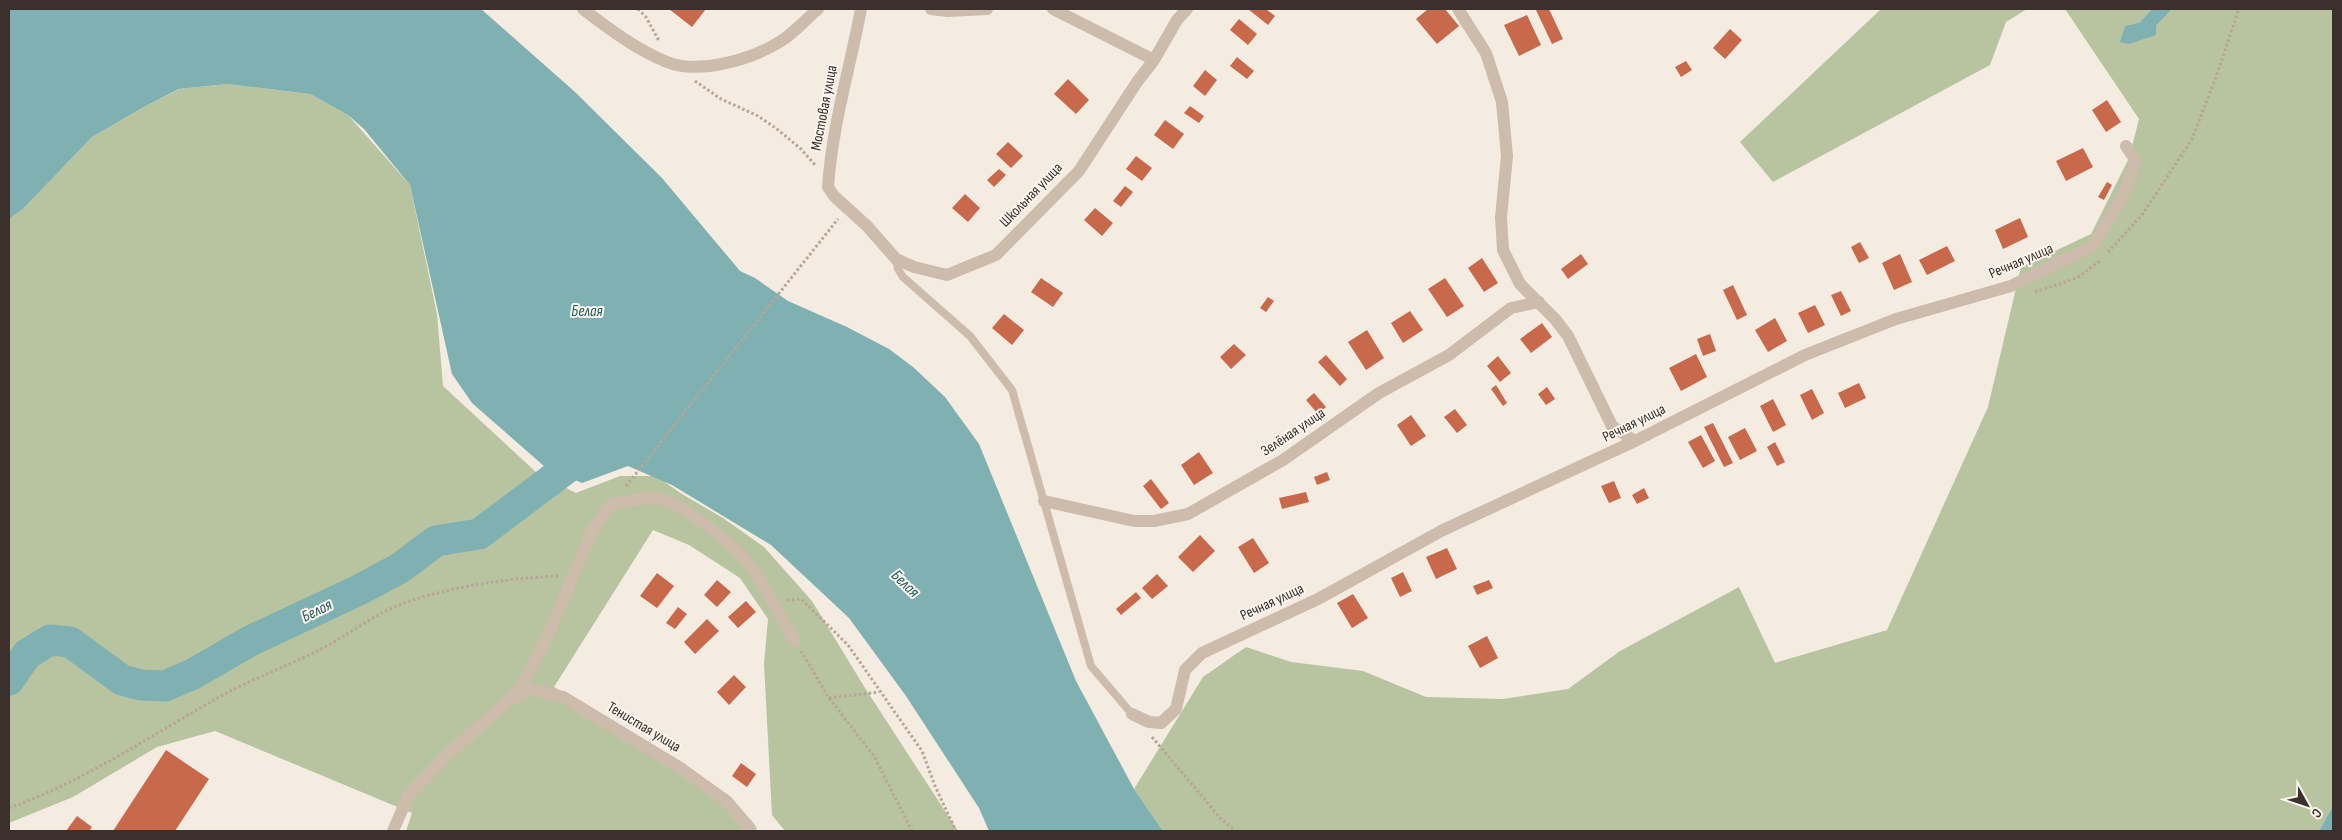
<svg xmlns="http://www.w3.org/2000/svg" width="2342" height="840" font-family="'Sofia Sans Condensed',sans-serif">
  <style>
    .green { fill: #b8c4a0 }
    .water { fill: #7fb0b2 }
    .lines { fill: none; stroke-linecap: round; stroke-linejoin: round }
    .river { stroke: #7fb0b2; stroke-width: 31 }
    .building { fill: #c8694b }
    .path { stroke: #b9a596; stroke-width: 3; stroke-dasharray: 2.5 2.5; stroke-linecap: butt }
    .lane { stroke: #cdbbac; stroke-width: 8 }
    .street { stroke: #cdbbac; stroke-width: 12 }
    .labels { text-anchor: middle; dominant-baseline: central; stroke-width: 4; stroke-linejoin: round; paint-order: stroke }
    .street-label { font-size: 15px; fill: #3b302b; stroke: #fbf5ee }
    .water-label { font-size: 16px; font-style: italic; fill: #1f5a5e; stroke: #fbf5ee }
  </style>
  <rect width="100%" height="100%" fill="#f4ebe1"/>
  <!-- green -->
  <path class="green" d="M1881 9H2027L2006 22 1990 65 1773 182 1740 142Z
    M2065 9H2152L2139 23 2156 26 2172 9H2333V806L2319 831H1163L1134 789 1203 677 1246 647 1291 662 1363 671 1426 697 1503 699 1568 689 1620 651 1739 587 1775 663 1887 630 1988 407 2021 267 2091 234 2129 158 2139 119Z
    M227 84 310 94 348 115 410 185 437 314 443 386 537 473 576 493 620 476H656L682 494 723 518 764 547 812 601 865 688 958 831H785L772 815 764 664 768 619 740 578 689 545 653 530 554 687 692 770 731 797 757 828 755 831H406L412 813 215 731 157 747 73 797 9 823V219L24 208 92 137 142 108 180 89Z"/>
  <!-- water -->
  <path class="water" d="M9 9H481L575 92 662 178 740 271 755 278 788 301 847 327 889 349 913 367 945 397 979 444 1076 681 1134 789 1163 831H989L979 808 906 696 849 618 771 545 672 485 628 466 582 483 545 467 472 403 452 374 410 185 364 129 348 115 310 94 227 84 179 89 142 108 92 137 24 208 9 219Z
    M2152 9H2172L2156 26V35L2129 44 2120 42 2125 26 2139 23Z
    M2333 806V831H2319Z"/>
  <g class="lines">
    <!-- river -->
    <path class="river" d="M9 680 27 654 50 640 70 642 122 680 141 685 165 686 193 674 250 641 359 590 400 568 436 541 479 534 595 447"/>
  </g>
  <!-- building -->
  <path class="building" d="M669 9H706L692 27Z
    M1248 9H1266L1275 16 1268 25Z
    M1428 9H1445L1459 26 1437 44 1416 19Z
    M1540 9H1549L1563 39 1552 44 1536 10Z
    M1527 15 1541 45 1519 56 1504 25Z
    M1239 19 1257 34 1248 45 1230 30Z
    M1730 29 1742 40 1725 59 1713 48Z
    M1237 57 1254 71 1247 79 1230 66Z
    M1686 61 1692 70 1681 77 1675 67Z
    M1205 70 1217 80 1205 96 1193 86Z
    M1068 79 1089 100 1076 114 1054 94Z
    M2107 100 2121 122 2106 132 2092 110Z
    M1190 106 1204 116 1199 123 1184 113Z
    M1165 120 1184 134 1173 149 1154 135Z
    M1008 142 1023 156 1011 168 996 154Z
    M2083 148 2093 167 2066 181 2056 161Z
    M1136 156 1152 168 1142 181 1126 169Z
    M999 169 1006 175 994 187 987 180Z
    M2107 182 2112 185 2104 200 2098 197Z
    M1125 186 1133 192 1121 207 1113 201Z
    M965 194 980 208 968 222 952 208Z
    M1095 208 1113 223 1102 236 1084 220Z
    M2020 218 2028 237 2003 249 1995 230Z
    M1860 242 1869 258 1859 263 1851 247Z
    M1947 246 1955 261 1927 275 1919 260Z
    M1581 254 1588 264 1568 279 1561 269Z
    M1900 254 1912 282 1894 290 1882 263Z
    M1482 258 1498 283 1484 292 1468 268Z
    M1041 278 1063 293 1053 307 1031 292Z
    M1445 278 1464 306 1447 317 1428 289Z
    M1733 285 1747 315 1737 320 1723 290Z
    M1841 291 1851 311 1841 316 1831 295Z
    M1268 297 1274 301 1266 312 1260 308Z
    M1815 305 1825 325 1808 333 1798 313Z
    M1410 311 1423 330 1403 343 1391 323Z
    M1004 314 1024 330 1012 345 992 328Z
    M1775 318 1787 341 1768 352 1755 330Z
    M1542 323 1552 337 1531 353 1520 339Z
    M1367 330 1384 358 1366 370 1348 342Z
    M1710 334 1716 351 1703 356 1697 339Z
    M1234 344 1246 355 1231 369 1220 357Z
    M1696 354 1707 377 1681 391 1669 368Z
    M1326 355 1347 379 1340 386 1318 362Z
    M1498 356 1511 373 1500 382 1487 366Z
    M1859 383 1866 398 1845 408 1838 393Z
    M1496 385 1507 403 1503 406 1491 389Z
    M1547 387 1555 399 1546 405 1538 394Z
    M1812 389 1824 413 1812 420 1800 395Z
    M1314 393 1326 407 1318 414 1306 400Z
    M1773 399 1786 425 1773 432 1760 406Z
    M1455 409 1467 425 1457 433 1444 417Z
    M1411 415 1426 436 1411 446 1397 425Z
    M1713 423 1733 463 1724 467 1704 427Z
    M1745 428 1757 451 1740 460 1728 437Z
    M1701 435 1715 461 1703 468 1688 442Z
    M1775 442 1785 462 1777 466 1767 447Z
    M1199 452 1213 473 1194 485 1181 465Z
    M1327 472 1330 480 1317 485 1314 477Z
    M1151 479 1169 503 1161 509 1143 486Z
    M1614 481 1621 498 1609 503 1601 486Z
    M1644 488 1649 498 1637 504 1632 495Z
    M1306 492 1309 502 1282 509 1279 498Z
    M1200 535 1215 551 1193 572 1178 557Z
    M1253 538 1269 563 1254 573 1238 547Z
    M1447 548 1457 569 1436 579 1426 557Z
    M1403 572 1412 591 1400 597 1391 578Z
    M657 573 674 586 657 608 640 596Z
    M1157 574 1168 586 1152 599 1142 588Z
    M717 580 731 592 717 607 704 595Z
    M1489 580 1493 588 1477 595 1473 586Z
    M1136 592 1141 598 1121 615 1116 609Z
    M1353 594 1368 618 1352 628 1337 603Z
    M746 601 756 612 738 628 728 617Z
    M678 607 687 614 675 629 666 623Z
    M707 619 719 631 695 654 684 642Z
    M1487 636 1498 658 1480 668 1468 646Z
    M734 675 746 687 729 705 717 692Z
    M166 750 209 779 175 831H113Z
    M741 763 756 774 747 787 732 776Z
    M77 816 92 827 89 831H66Z"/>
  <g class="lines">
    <!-- path -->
    <path class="path" d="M638 9 646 17 659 41
      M695 81 721 99 758 116 777 129 801 149 816 166
      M2108 252 2142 215 2192 139 2216 77 2239 9
      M2035 292 2077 278 2101 260
      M626 486 838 219
      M787 600 801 599 848 645 922 751 935 786 956 831
      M801 651 829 698 874 756 912 831
      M829 698 879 692
      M1152 737 1222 820 1236 831
      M9 808C85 781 153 734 223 695 254 678 288 666 319 650 346 637 371 616 399 605 450 586 504 579 558 576"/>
    <!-- lane -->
    <path class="lane" d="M896 259 898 269 903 277 970 336 1012 390 1091 666 1132 714"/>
    <!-- street -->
    <path class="street" d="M583 9C609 29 637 50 667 62 699 75 753 59 781 41 794 33 806 19 818 9
      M861 9C850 68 832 126 828 187L834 196 867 226 896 259 914 267 947 275 996 255 1079 171 1137 82 1154 60 1177 20 1187 9
      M931 9 948 11 987 9
      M1053 9 1154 60
      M1458 9 1486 53 1502 102 1507 156 1501 217 1503 250 1520 284 1555 319 1568 336 1612 426 1635 441
      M1044 501 1134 521H1154L1188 514 1283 460 1379 393 1449 355 1511 308 1539 302
      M515 698 531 689 563 697 682 769 725 800 749 827 746 831
      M1132 714 1149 722 1161 723 1176 709 1185 670 1202 653 1318 599 1443 530 1635 441 1805 355 1896 319 2011 286 2093 246 2122 198 2136 161 2126 146
      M393 831 408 796 447 755 519 691 546 640 592 531 611 504C627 502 645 496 661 499 682 503 741 550 752 568 768 592 781 617 795 641"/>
  </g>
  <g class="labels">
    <!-- street labels -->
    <g class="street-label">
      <text transform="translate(824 108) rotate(-79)">Мостовая улица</text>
      <text transform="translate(1031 195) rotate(-46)">Школьная улица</text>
      <text transform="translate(2021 261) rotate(-23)">Речная улица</text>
      <text transform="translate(1634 423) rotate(-26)">Речная улица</text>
      <text transform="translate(1293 432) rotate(-34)">Зелёная улица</text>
      <text transform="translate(1272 602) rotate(-25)">Речная улица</text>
      <text transform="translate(644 727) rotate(31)">Тенистая улица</text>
    </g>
    <!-- water labels -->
    <g class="water-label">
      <text x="587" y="311">Белая</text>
      <text transform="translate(905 584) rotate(44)">Белая</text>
      <text transform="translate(317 611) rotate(-26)">Белая</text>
    </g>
  </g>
  <!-- border -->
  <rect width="2342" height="840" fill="none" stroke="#3b302b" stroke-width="20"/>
  <!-- north arrow -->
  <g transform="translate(2307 805) rotate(130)" stroke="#fbf5ee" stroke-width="4" paint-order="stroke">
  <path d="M0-4L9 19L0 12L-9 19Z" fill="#3b302b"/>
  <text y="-8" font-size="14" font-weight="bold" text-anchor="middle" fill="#3b302b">С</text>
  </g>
</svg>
